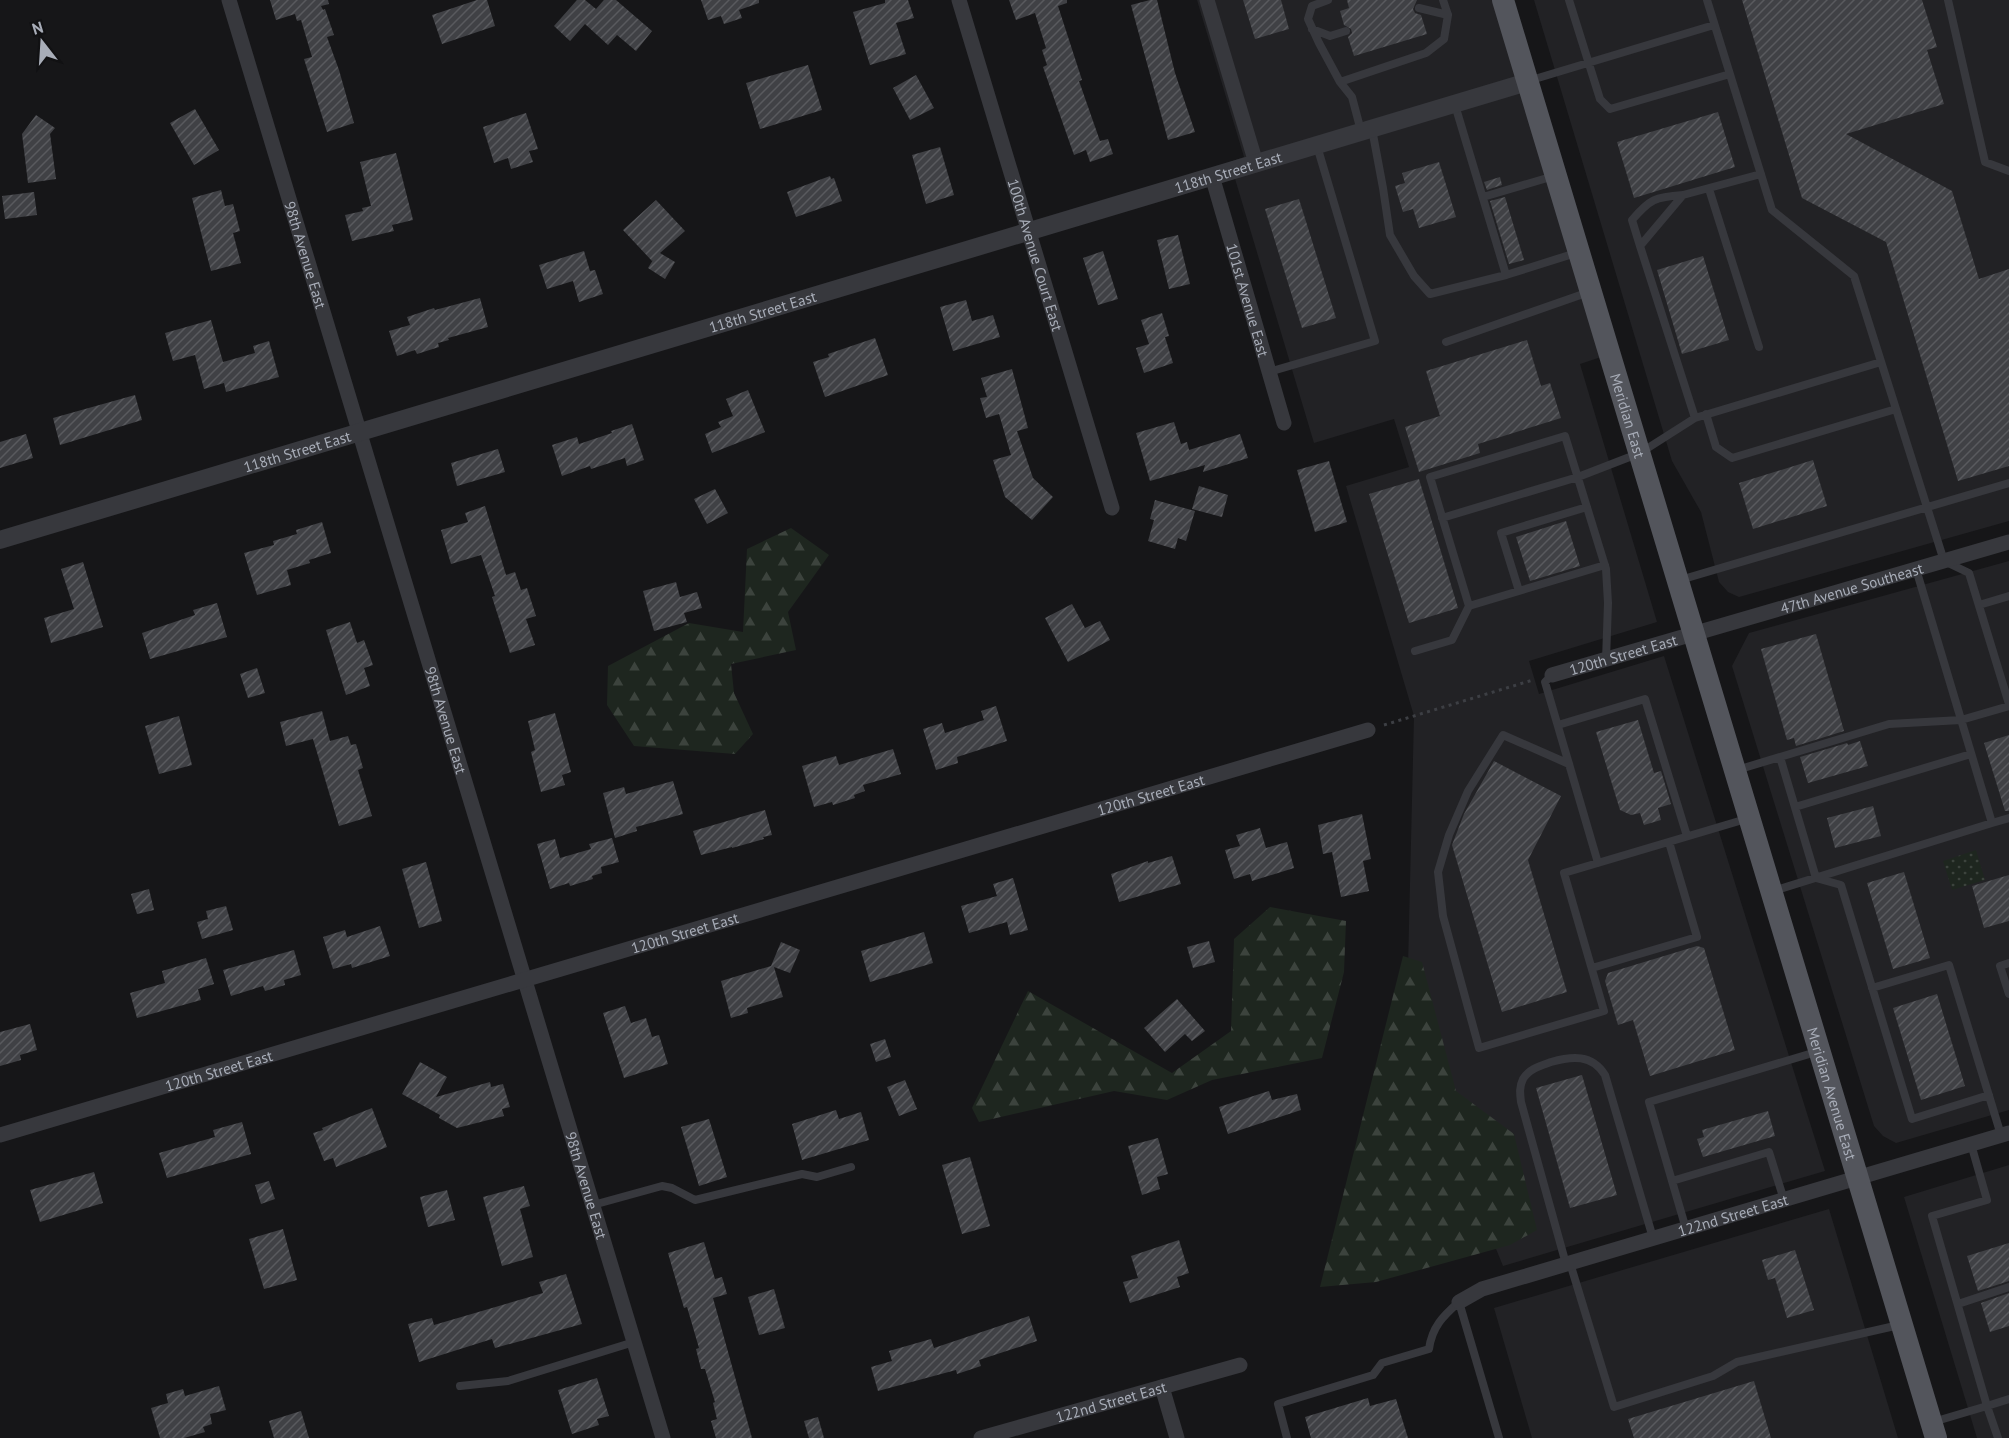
<svg xmlns="http://www.w3.org/2000/svg" width="2009" height="1438" font-family="'PT Sans',sans-serif">
  <style>
    .built { fill: #222225 }
    .forest { fill: url(#forest-firs) }
    .park { fill: url(#park-dots) }
    .building { fill: url(#building-hatch) }
    .lines { fill: none; stroke-linecap: round; stroke-linejoin: round }
    .path { stroke: #3d3f44; stroke-width: 3; stroke-dasharray: 3 4.5; stroke-linecap: butt }
    .service { stroke: #37383d; stroke-width: 8 }
    .minor { stroke: #37383d; stroke-width: 15 }
    .tertiary { stroke: #37383d; stroke-width: 18 }
    .primary { stroke: #53555c; stroke-width: 22 }
    .labels { text-anchor: middle; dominant-baseline: central; stroke-width: 4.5; stroke-linejoin: round; paint-order: stroke }
    .street-label { font-size: 15px; fill: #a8adb8; stroke: #111113 }
  </style>
  <defs>
    <pattern id="forest-firs" width="22" height="20" patternUnits="userSpaceOnUse" patternTransform="scale(1.5)"><rect width="22" height="20" fill="#1e261f"/><path d="M5 1l3.5 6h-7zM16 11l3.5 6h-7z" fill="#3c433d"/></pattern>
    <pattern id="park-dots" width="8" height="8" patternUnits="userSpaceOnUse" patternTransform="scale(1.5)"><rect width="8" height="8" fill="#1e261f"/><path d="M2 2h.1M6 6h.1" fill="none" stroke="#3c433d" stroke-width="1.8" stroke-linecap="round"/></pattern>
    <pattern id="building-hatch" width="6" height="6" patternUnits="userSpaceOnUse" patternTransform="scale(1.5)"><rect width="6" height="6" fill="#404145"/><path d="M-1 1l2-2M0 6l6-6M5 7l2-2" fill="none" stroke="#595a5e"/></pattern>
  </defs>
  <rect width="100%" height="100%" fill="#161618"/>
  <!-- built -->
  <path class="built" d="M1197 0H1503L1610 354 1580 364 1657 622 1529 661 1539 694 1664 656 1825 1171 1503 1266 1418 1057 1407 1009 1414 716 1346 486 1409 467 1394 419 1314 443 1230 162 1244 157Z
    M1534 0H2009V521L1739 597 1728 592 1719 582 1701 512 1672 461Z
    M2009 561V1110L1896 1143 1883 1136 1874 1126 1732 666 1749 633Z
    M2009 1165V1438H1977L1904 1197Z
    M1829 1209 1898 1438H1532L1494 1308Z"/>
  <!-- forest -->
  <path class="forest" d="M791 528 829 555 788 612 796 650 731 664 734 693 753 734 735 754 634 746 607 705 608 666 689 623 743 632 747 549Z
    M1270 907 1346 921 1344 972 1322 1058 1212 1080 1167 1100 1114 1091 979 1122 972 1108 1028 991 1172 1073 1231 1031 1234 939Z
    M1403 956 1422 962 1456 1091 1514 1134 1537 1230 1510 1245 1376 1282 1320 1287Z"/>
  <!-- park -->
  <path class="park" d="M1976 850 1985 880 1952 890 1943 861Z"/>
  <!-- building -->
  <path class="building" d="M270 0H328L329 4 321 6 323 10 325 9 334 35 327 37 339 70 354 123 327 132 304 59 312 57 301 20 297 21 295 14 276 20Z
    M477 0H487L495 26 442 44 432 15Z
    M577 0H585L596 9 604 0H616L652 31 636 51 617 35 608 45 585 24 570 41 554 26Z
    M701 0H759V3L739 10 742 18 724 24 721 16 708 20Z
    M885 0H908L914 18 896 23 906 54 870 65 853 12 885 3Z
    M1009 0H1067V3L1058 6 1082 80 1079 81 1100 141 1108 139 1113 154 1090 162 1086 150 1074 155 1043 67 1047 65 1042 50 1046 48 1035 13 1016 20Z
    M1150 0H1157L1175 73 1195 132 1168 140 1131 5Z
    M1243 0H1281L1289 29 1255 39Z
    M1347 0H1417L1413 9 1415 13 1421 15 1427 34 1354 56 1348 37 1352 33 1351 29 1344 25 1340 11 1349 8Z
    M1742 0H1922L1937 47 1927 50 1944 104 1846 134 1952 191 1979 279 2009 269V466L1958 481 1886 242 1802 198Z
    M808 65 822 110 760 129 746 83Z
    M916 75 934 108 910 120 893 88Z
    M195 109 219 150 194 165 170 123Z
    M1718 112 1735 167 1634 198 1617 142Z
    M526 113 538 149 529 151 533 162 511 169 508 158 494 163 483 127Z
    M36 115 55 128 50 134 56 179 28 183 22 134Z
    M940 147 954 195 926 204 912 155Z
    M396 153 413 220 392 225 394 231 352 241 345 215 363 211 362 208 371 206 360 162Z
    M1439 162 1456 217 1419 228 1413 209 1403 212 1395 186 1405 183 1402 173Z
    M830 176 831 179 834 178 842 201 796 217 787 192Z
    M1500 177 1502 185 1487 190 1484 182Z
    M221 190 225 206 233 204 240 231 233 233 241 263 211 271 192 198Z
    M34 192 37 215 5 219 2 196Z
    M1505 197 1524 260 1509 264 1490 201Z
    M1299 199 1336 318 1302 328 1265 209Z
    M656 200 685 231 660 253 675 262 665 279 648 268 653 260 652 261 623 230Z
    M1178 235 1190 284 1169 289 1157 240Z
    M584 251 590 271 595 270 603 294 579 302 573 281 547 289 539 265Z
    M1103 251 1118 299 1098 305 1083 258Z
    M1703 256 1729 340 1682 354 1657 270Z
    M480 298 488 327 448 338 449 340 438 343 439 347 417 354 415 350 397 356 389 331 410 325 407 317 434 308 435 310Z
    M966 300 972 321 993 315 1000 337 953 351 940 307Z
    M1162 313 1169 336 1165 337 1173 363 1144 373 1136 348 1149 344 1141 320Z
    M211 320 223 362 255 353 253 346 269 341 279 377 226 392 224 383 204 389 195 355 173 361 165 333Z
    M875 338 888 375 825 397 813 362 829 357 828 354Z
    M1527 340 1541 386 1550 383 1561 418 1478 444 1480 453 1419 472 1405 427 1440 416 1426 371Z
    M1012 369 1028 428 1017 431 1033 478 1053 497 1032 520 1005 497 993 460 1011 455 999 414 986 418 980 398 987 397 981 378Z
    M748 390 765 432 712 453 705 434 721 427 718 422 733 416 726 399Z
    M135 395 142 420 60 445 53 418Z
    M1174 422 1181 444 1187 442 1189 450 1240 434 1248 458 1203 472 1205 465 1150 481 1136 433Z
    M632 424 644 460 627 466 625 458 591 469 590 466 562 476 552 445 577 437 579 444 612 433 611 431Z
    M26 434 33 458 0 468V442Z
    M498 449 505 472 457 486 451 463Z
    M1813 460 1827 506 1753 529 1739 483Z
    M1329 461 1347 522 1315 532 1297 470Z
    M1419 479 1458 608 1409 623 1369 494Z
    M1199 486 1228 495 1222 517 1192 509Z
    M715 489 728 513 707 524 694 499Z
    M1155 500 1195 511 1186 541 1178 538 1175 549 1148 541 1154 520 1150 519Z
    M485 506 506 575 515 572 521 590 527 588 536 616 526 619 535 645 510 653 492 597 495 596 481 555 451 564 441 530 468 522 465 513Z
    M1566 521 1580 566 1530 581 1516 537Z
    M322 522 331 553 309 560 310 563 287 570 291 585 257 595 244 553 274 545 273 541 297 534 296 530Z
    M83 562 103 627 51 643 44 618 74 609 61 569Z
    M676 582 680 597 697 592 702 608 684 613 687 622 654 631 643 591Z
    M217 603 227 637 150 659 142 633 195 615 193 610Z
    M1072 604 1085 628 1100 621 1110 640 1068 662 1045 618Z
    M350 622 357 643 364 640 373 665 364 668 370 686 346 695 326 630Z
    M1816 634 1844 731 1796 746 1794 738 1787 740 1761 649Z
    M257 668 265 693 248 698 240 674Z
    M996 706 1007 741 957 757 958 763 936 770 923 729 942 723 945 733 984 720 981 711Z
    M322 711 330 741 348 736 351 745 356 744 363 768 358 770 372 816 339 826 313 739 286 746 280 722Z
    M555 713 571 772 562 775 565 785 541 792 531 752 535 750 528 721Z
    M179 716 192 765 159 774 145 726Z
    M1638 720 1654 773 1661 771 1671 804 1658 808 1661 820 1644 825 1640 813 1631 815 1620 810 1596 732Z
    M2009 735V811H2005L1984 743Z
    M1860 741 1868 766 1808 783 1800 757 1847 743 1848 745Z
    M893 749 901 774 863 785 865 791 854 795 855 798 833 805 832 802 814 807 802 766 836 756 839 765Z
    M1494 761 1561 796 1528 860 1567 992 1502 1012 1452 845 1464 814Z
    M673 781 683 814 636 827 637 831 615 838 603 793 624 787 626 794Z
    M1873 806 1881 836 1835 848 1827 818Z
    M765 810 772 835 763 837 764 839 732 848V847L701 855 693 831Z
    M1362 814 1371 859 1363 861 1369 891 1341 897 1332 852 1323 854 1318 825Z
    M1260 828 1266 848 1287 842 1294 868 1252 881 1250 874 1234 879 1225 850 1240 846 1236 835Z
    M612 838 619 862 601 867 602 873 592 876 593 879 570 886 569 883 550 889 537 844 555 839 560 858 591 849 589 844Z
    M1172 856 1181 884 1119 902 1111 874 1148 861V863Z
    M426 862 442 921 419 928 402 869Z
    M1904 872 1930 958 1893 969 1867 883Z
    M2009 875V921L1984 928 1972 886Z
    M1013 878 1028 930 1010 935 1007 922 969 933 961 906 997 896 993 884Z
    M149 889 154 910 137 914 131 894Z
    M226 906 233 930 202 939 197 922 208 919 206 911Z
    M380 926 390 956 352 968 351 964 333 969 323 937 345 930 347 937Z
    M924 932 933 963 870 982 861 951Z
    M1209 941 1215 962 1193 968 1187 947Z
    M781 942 800 950 790 973 774 967 783 997 747 1008 748 1013 731 1018 721 981 771 966Z
    M1697 946 1704 948 1735 1050 1650 1076 1633 1020 1618 1025 1605 981 1608 973Z
    M294 950 301 975 284 980 285 985 265 991 263 986 231 996 223 970Z
    M206 958 214 984 198 989 201 1000 137 1018 130 993 165 983 162 971Z
    M1937 994 1965 1086 1921 1100 1893 1008Z
    M1177 999 1205 1031 1192 1041 1185 1034 1165 1052 1144 1028Z
    M625 1006 631 1023 646 1018 652 1037 659 1035 668 1064 624 1078 603 1013Z
    M30 1024 37 1050 20 1055 21 1060 0 1066V1032Z
    M885 1039 891 1057 876 1062 870 1044Z
    M420 1062 447 1077 436 1097 490 1082 491 1087 503 1084 510 1107 502 1109 504 1116 457 1128 439 1118 440 1115 402 1094Z
    M1582 1075 1617 1195 1570 1208 1536 1088Z
    M905 1080 917 1109 899 1116 887 1087Z
    M1269 1091 1272 1100 1297 1094 1301 1110 1228 1134 1219 1107Z
    M372 1108 387 1147 336 1167 333 1158 324 1161 313 1133 323 1130 322 1128Z
    M836 1110 839 1119 861 1112 869 1140 802 1160 792 1124Z
    M1768 1111 1775 1136 1703 1157 1697 1139 1704 1137 1702 1130Z
    M709 1119 727 1177 699 1186 681 1127Z
    M242 1122 251 1154 167 1178 159 1153 215 1137 213 1130Z
    M1158 1138 1168 1174 1157 1177 1160 1189 1142 1195 1128 1146Z
    M970 1157 990 1226 962 1234 942 1165Z
    M94 1172 103 1203 40 1222 30 1190Z
    M269 1181 275 1199 261 1204 255 1185Z
    M524 1186 530 1206 520 1209 533 1257 502 1266 483 1197Z
    M447 1190 455 1220 428 1227 420 1197Z
    M283 1229 297 1280 264 1289 249 1239Z
    M1179 1240 1189 1273 1177 1277 1180 1287 1130 1303 1123 1282 1138 1278 1131 1256Z
    M704 1242 715 1279 722 1277 727 1294 713 1298 752 1438H716L711 1421 717 1419 713 1403 715 1402 705 1369H701L696 1349 699 1348 687 1307 684 1308 668 1253Z
    M2009 1243V1281L1978 1291 1967 1256Z
    M1795 1250 1814 1310 1787 1318 1775 1278 1768 1280 1762 1260Z
    M566 1274 582 1324 495 1348 492 1339 419 1362 408 1324 432 1318 434 1325 543 1293 539 1282Z
    M774 1289 785 1328 759 1335 748 1297Z
    M2009 1293V1326L1990 1332 1981 1303Z
    M1029 1316 1037 1341 979 1360 981 1366 957 1374 956 1370 878 1391 871 1367 892 1361 889 1351 931 1339 934 1348Z
    M597 1378 609 1416 597 1419 599 1425 572 1434 558 1390Z
    M1754 1381 1771 1438H1634L1628 1419Z
    M219 1386 226 1410 210 1414 212 1424 203 1427 205 1432 184 1438H160L151 1408 168 1403 166 1394 183 1389 185 1396Z
    M1368 1398 1370 1406 1396 1399 1408 1438H1311L1305 1417Z
    M301 1411 309 1438H274L269 1421Z
    M818 1417 824 1438H809L804 1421Z"/>
  <g class="lines">
    <!-- path -->
    <path class="path" d="M1384 725 1533 680"/>
    <!-- service -->
    <path class="service" d="M1328 0 1312 6 1308 19 1319 43 1340 82 1352 97 1361 131
      M1569 0 1600 99 1610 109 1730 74
      M1707 0 1772 210 1854 276 1944 561 1969 573 2009 704
      M1948 0 1985 162 2009 171
      M1419 8 1448 15
      M1312 29 1330 36 1346 31
      M1528 81 1714 25
      M1340 82 1426 53 1444 39 1448 15 1443 0
      M1372 129 1383 188 1390 235 1414 276 1430 294 1506 275 1455 105
      M1709 189 1759 347
      M1483 197 1554 176
      M1640 246 1632 220C1650 199 1655 197 1683 195
      M1506 275 1576 253
      M1446 342 1589 292
      M1269 372 1375 341 1317 146
      M1706 414 1716 447 1732 458 1896 409
      M1695 418 1640 246 1683 195 1761 174
      M1442 518 1578 477 1640 453 1695 418 1881 362
      M1916 569 1992 823 2009 818
      M1680 580 2009 483
      M1519 591 1501 533 1587 507
      M1979 605 2009 596
      M1469 606 1605 565
      M1415 651 1452 640 1469 606 1430 477 1565 436 1606 569 1608 603 1606 660
      M1552 675 1545 682 1598 863
      M1558 725 1645 699 1687 836
      M1780 757 1816 878 1841 885 1912 1119 1989 1095
      M1569 764 1503 735 1468 791 1449 835 1438 872 1443 916 1479 1048 1604 1011 1564 873 1746 819
      M1737 770 1889 724 1961 720 2009 706
      M1795 807 1971 754
      M1773 891 1992 823
      M2009 963 2000 966 2009 994
      M1592 968 1697 937 1669 842
      M1872 988 1949 965 2001 1135
      M1672 1181 1769 1152 1784 1200
      M593 1205 662 1186 672 1188 695 1200 802 1174 817 1177 851 1167
      M1686 1229 1649 1102 1816 1052
      M1570 1263 1614 1407 1713 1376 1737 1362 1899 1325
      M1566 1264 1521 1102C1520 1094 1519 1087 1523 1079 1529 1069 1540 1066 1551 1062 1572 1056 1592 1054 1605 1075L1653 1238
      M1958 1304 2009 1287
      M460 1386 508 1381 634 1342
      M1933 1422 1987 1406 1932 1216 1987 1200 1971 1144
      M1287 1438 1278 1404 1373 1375 1382 1363 1429 1349C1432 1327 1443 1316 1459 1302L1499 1438
      M1998 1438 1987 1406 2009 1399"/>
    <!-- minor -->
    <g class="minor">
      <path id="s1" d="M229 0 663 1438"/>
      <path id="s2" d="M959 0 1112 508"/>
      <path d="M1207 0 1256 163"/>
      <path id="s3" d="M1212 176 1284 423"/>
      <path id="s4" d="M1552 675 2009 542"/>
      <path id="s5" d="M0 1135 1368 730"/>
      <path id="s6" d="M1459 1302 1482 1289 2009 1133"/>
      <path d="M1162 1387 1177 1438"/>
      <path id="s7" d="M981 1438 1240 1365"/>
    </g>
    <!-- tertiary -->
    <path class="tertiary" id="s8" d="M0 540 1527 82"/>
    <!-- primary -->
    <path class="primary" id="s9" d="M1503 0 1936 1438"/>
  </g>
  <g class="labels">
    <!-- street labels -->
    <g class="street-label">
      <text stroke="none"><textPath href="#s8" startOffset="1282">118th Street East</textPath></text>
      <text stroke="none"><textPath href="#s1" startOffset="266">98th Avenue East</textPath></text>
      <text stroke="none"><textPath href="#s2" startOffset="266">100th Avenue Court East</textPath></text>
      <text stroke="none"><textPath href="#s3" startOffset="129">101st Avenue East</textPath></text>
      <text stroke="none"><textPath href="#s8" startOffset="796">118th Street East</textPath></text>
      <text stroke="none"><textPath href="#s9" startOffset="434">Meridian East</textPath></text>
      <text stroke="none"><textPath href="#s8" startOffset="310">118th Street East</textPath></text>
      <text stroke="none"><textPath href="#s4" startOffset="312">47th Avenue Southeast</textPath></text>
      <text stroke="none"><textPath href="#s4" startOffset="74">120th Street East</textPath></text>
      <text stroke="none"><textPath href="#s1" startOffset="752">98th Avenue East</textPath></text>
      <text stroke="none"><textPath href="#s5" startOffset="1200">120th Street East</textPath></text>
      <text stroke="none"><textPath href="#s5" startOffset="714">120th Street East</textPath></text>
      <text stroke="none"><textPath href="#s5" startOffset="228">120th Street East</textPath></text>
      <text stroke="none"><textPath href="#s9" startOffset="1142">Meridian Avenue East</textPath></text>
      <text stroke="none"><textPath href="#s1" startOffset="1238">98th Avenue East</textPath></text>
      <text stroke="none"><textPath href="#s6" startOffset="288">122nd Street East</textPath></text>
      <text stroke="none"><textPath href="#s7" startOffset="135">122nd Street East</textPath></text>
    </g>
  </g>
  <!-- north arrow -->
  <g transform="translate(42 42) rotate(343)" stroke="#111113" stroke-width="4.5" paint-order="stroke">
  <path d="M0-4.5L10 22L0 15L-10 22Z" fill="#a8adb8"/>
  <text y="-9" font-size="16" font-weight="bold" text-anchor="middle" fill="#a8adb8">N</text>
  </g>
</svg>
